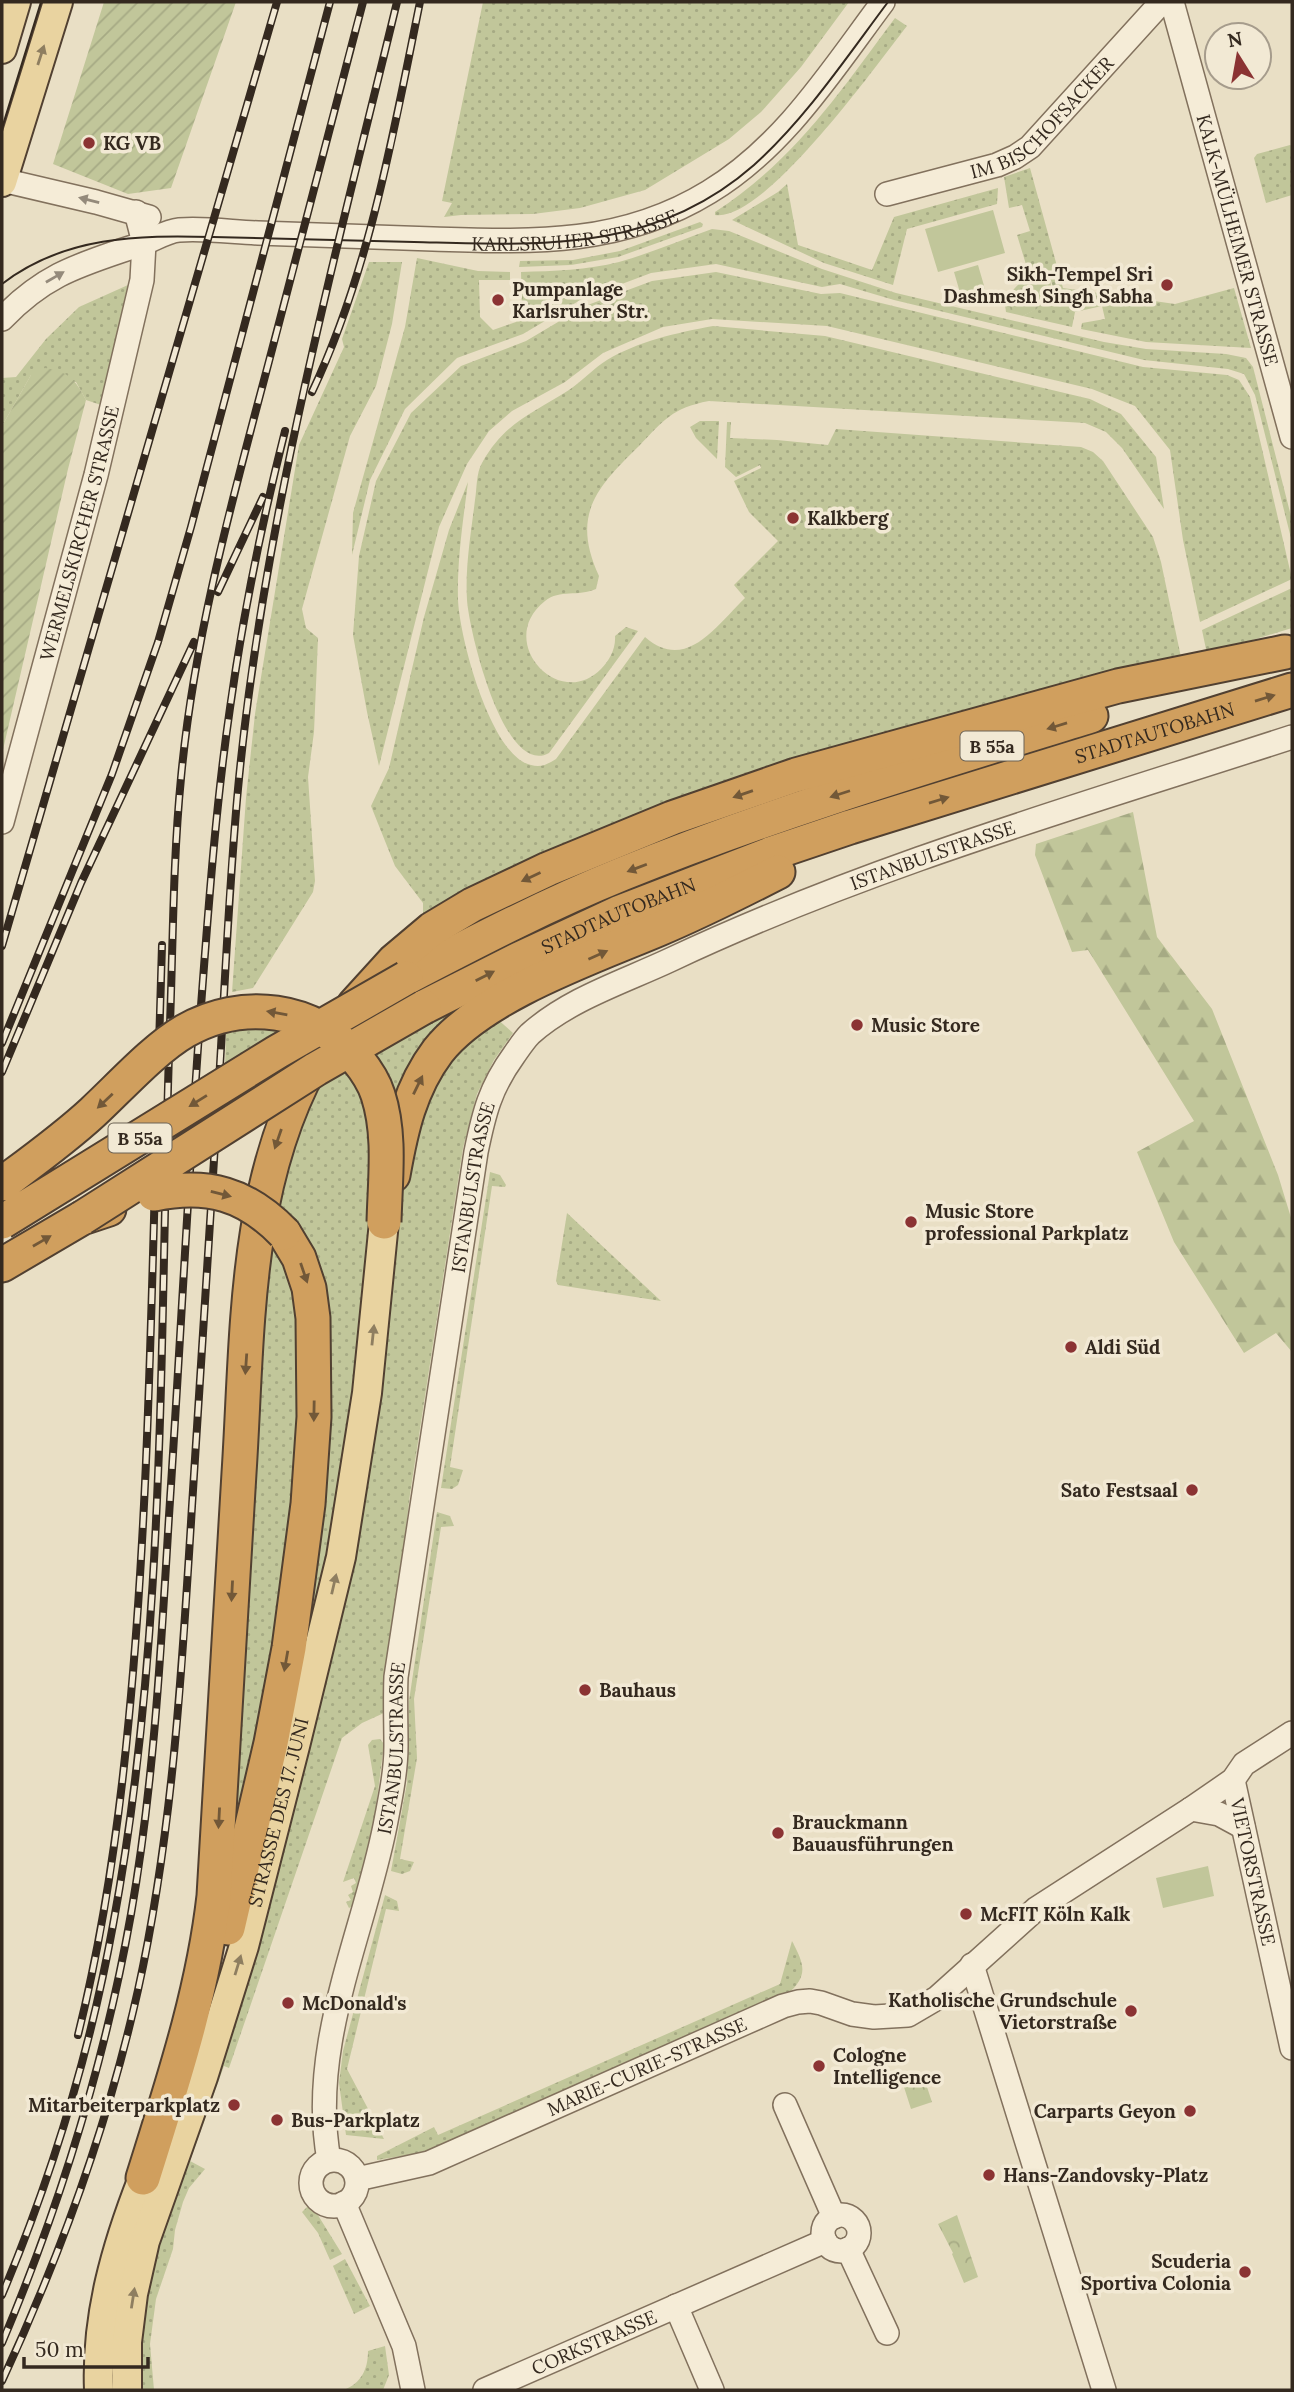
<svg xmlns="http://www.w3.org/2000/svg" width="1294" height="2392" font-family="Lora,serif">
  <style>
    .grass { fill: url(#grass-dots) }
    .forest { fill: url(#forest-firs) }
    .park { fill: url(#park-crowns) }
    .garden { fill: url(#garden-furrows) }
    .pitch { fill: #c1c69a }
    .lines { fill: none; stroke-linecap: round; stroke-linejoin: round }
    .minor-casing { stroke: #82715d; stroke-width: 26 }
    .major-casing { stroke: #514031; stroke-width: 32 }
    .highway-casing { stroke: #514031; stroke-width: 37 }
    .minor { stroke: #f5ecd7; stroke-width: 23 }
    .major { stroke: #e9d3a0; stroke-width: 28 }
    .highway { stroke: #d09f5e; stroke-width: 33 }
    .tram { stroke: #34291f; stroke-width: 2 }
    .rail-casing { stroke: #34291f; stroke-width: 8 }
    .rail { stroke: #f2e9d4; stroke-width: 5; stroke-dasharray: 16; stroke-linecap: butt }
    .highway-bridge-casing { stroke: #514031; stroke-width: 37; stroke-linecap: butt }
    .highway-bridge { stroke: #d09f5e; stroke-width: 33 }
    .oneway { fill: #8e7e60 }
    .oneway2 { fill: #948a7b }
    .oneway3 { fill: #725838 }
    .poi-dot { fill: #8b3333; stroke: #f2e9d4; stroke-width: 2.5 }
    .labels { text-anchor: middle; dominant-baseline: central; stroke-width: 7; stroke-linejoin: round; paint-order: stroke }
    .shield { fill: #f2e9d4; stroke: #6d6355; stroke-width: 2 }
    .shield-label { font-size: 18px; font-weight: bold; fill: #34291f }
    .street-label { font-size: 19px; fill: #34291f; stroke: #f2e9d4 }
    .poi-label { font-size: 19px; font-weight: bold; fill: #34291f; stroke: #f2e9d4; text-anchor: start }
  </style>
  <defs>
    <pattern id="grass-dots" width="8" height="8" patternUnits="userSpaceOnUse" patternTransform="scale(1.75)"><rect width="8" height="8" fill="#c1c69a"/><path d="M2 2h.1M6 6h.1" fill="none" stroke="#a6aa84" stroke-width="1.8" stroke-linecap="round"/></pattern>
    <pattern id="forest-firs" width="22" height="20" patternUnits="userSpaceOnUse" patternTransform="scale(1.75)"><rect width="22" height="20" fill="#c1c69a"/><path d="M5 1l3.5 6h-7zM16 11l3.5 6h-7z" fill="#a6aa84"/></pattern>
    <pattern id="park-crowns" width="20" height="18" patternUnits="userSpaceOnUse" patternTransform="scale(1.75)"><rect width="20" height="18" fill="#c1c69a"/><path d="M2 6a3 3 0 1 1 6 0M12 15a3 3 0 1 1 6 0" fill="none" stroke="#a6aa84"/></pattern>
    <pattern id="garden-furrows" width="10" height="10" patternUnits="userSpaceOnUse" patternTransform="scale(1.75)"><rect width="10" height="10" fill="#c1c69a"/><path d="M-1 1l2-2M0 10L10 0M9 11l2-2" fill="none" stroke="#a6aa84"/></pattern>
  </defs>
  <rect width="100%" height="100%" fill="#e9dfc5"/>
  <!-- grass -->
  <path class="grass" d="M483 2H849L801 67 761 112 729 139 645 190 580 208 533 214 461 215 444 217 452 203 442 201Z
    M895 18 907 26C877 64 764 223 715 215V212C794 161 840 92 895 18Z
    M1290 145 1292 146V195L1266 203 1254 158 1257 154Z
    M1030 168 1063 288 1175 304 1234 288 1251 348 1146 342 1081 329 1082 323 1105 319 1102 306 1075 312 1072 327 1023 316 1055 298 1051 280 1028 271 1017 235 1030 231 1022 205 1009 208 1004 177Z
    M787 184 798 245 872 270 894 217 998 188 997 204 907 229 893 285 824 263 732 220 778 192Z
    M700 222 703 224 702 227 618 257 571 265 519 267 520 261 573 260 620 251Z
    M712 229 729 231 822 269 896 293 1104 342 1146 349 1226 354 1246 358 1253 367 1292 520V542L1255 395 1244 374 1228 369 1144 360 894 300 840 284 822 287 716 264 651 273 582 299 523 334 457 358 405 409 370 480 352 555 353 513 405 327 417 258 478 271 510 272V280H479L480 317 493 330 516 322 522 312 521 272C554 271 587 270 619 262 651 253 681 240 712 229Z
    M369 262H402L392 324 376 386 350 436 302 609 306 628 318 638 314 732 308 777 315 881 313 892 253 988 232 992 246 798 255 714 299 445 344 347 342 339Z
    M716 272 821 294 840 293 1143 367 1227 375 1239 380 1250 397 1292 579 1200 622 1183 540 1170 450 1135 406 1092 389 827 326 712 319 663 327 603 353 565 382 512 411 489 431 467 464 439 527 379 766 367 712 353 635 359 556 376 481 411 413 461 366 526 341 585 306 652 281Z
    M128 285 101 405 86 400 76 382 31 375 2 426V378L16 377 46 339 79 307Z
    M713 326 825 336 1090 399 1121 414 1156 457 1164 509 1122 448 1106 432 1085 423 709 401C672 408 664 420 639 446 596 488 571 515 599 576L596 589C578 597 560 589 545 601 494 641 559 712 601 669 609 661 616 649 615 636L626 627 638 631 549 753C504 778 469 630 467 600 465 567 471 533 475 500 477 489 476 473 482 463 505 422 532 414 569 390 582 381 594 368 607 360 639 341 676 333 713 326Z
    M700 421H719L717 459 696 438 690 427Z
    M727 422H731L730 438 777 440 828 445 836 429 1081 447 1093 452 1103 461 1153 537 1161 562 1182 662 1162 661 423 922V903L395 866 371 806 389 768 424 617 449 530 468 482C463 521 457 560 458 599 459 636 491 757 531 765 541 768 548 764 556 759L645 637C686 673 716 626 745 598L734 585 778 541 749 512 734 481 761 468 760 465 736 477 725 467Z
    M1292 588V628L1207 654 1202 630Z
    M475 998 396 1104 370 1055Z
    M495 1017 513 1033 494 1060 477 1094 463 1148 410 1494 384 1713 362 1723 342 1738 229 2068 224 2066 190 2161 205 2169 189 2188 183 2202 175 2230 173 2249 156 2299 150 2344 154 2390H138L144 2295 382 1369 402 1185 414 1127 448 1058Z
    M244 1025 293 1029 225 1068 226 1032Z
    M350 1067 369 1103 376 1151 351 1442 288 1744 113 2373 191 2072 230 1943 324 1331 269 1201 302 1097Z
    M490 1172 500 1175 506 1185 505 1187 492 1186 450 1467 463 1470 458 1485 452 1489 441 1488Z
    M567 1213 661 1301 558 1285 556 1281Z
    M265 1231 296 1286 300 1504 230 1893Z
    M437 1512 450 1516 454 1526 441 1527 414 1699 417 1758 400 1859 414 1862 410 1871 402 1874 391 1871 407 1783 409 1701Z
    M380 1739 384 1744 374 1823 354 1905 349 1908 346 1902 351 1900 348 1895 353 1892 351 1886 356 1883 354 1878 343 1882 375 1786 368 1745 372 1740Z
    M385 1895 397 1901 399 1911 386 1909 347 2069 384 2139 346 2135 339 2083 343 2051Z
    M792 1941C804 1964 809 1975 788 1994L438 2150 377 2160V2156L434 2127 438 2135 780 1984Z
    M309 2205 316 2212 342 2254 330 2260 318 2233 302 2212Z
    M345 2259 370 2306 354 2314 333 2266Z
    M385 2346 389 2375 383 2390H344C361 2383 368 2370 368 2351Z"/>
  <!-- forest -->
  <path class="forest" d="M1133 812 1157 937 1212 1009 1278 1175 1292 1221V1352L1276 1333 1244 1353 1174 1242 1137 1152 1194 1121 1088 950 1072 952 1035 855 1036 844Z"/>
  <!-- park -->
  <path class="park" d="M1029 273 1050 281 1054 296 1052 301 1023 316 1006 312 1005 305 1000 304Z
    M924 2078 932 2102 911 2109 903 2084Z
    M957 2215 978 2277 964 2283 952 2254 953 2253 938 2224Z"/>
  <!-- garden -->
  <path class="garden" d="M104 2H236L171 188 128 194 53 164Z
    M45 368C69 372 75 379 86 400L68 469 2 754V426L31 375Z"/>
  <!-- pitch -->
  <path class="pitch" d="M993 210 1005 253 938 272 925 229Z
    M978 265 985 289 961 296 954 272Z
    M1208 1866 1214 1896 1163 1908 1156 1878Z"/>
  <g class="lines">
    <!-- minor casing -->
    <g class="minor-casing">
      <g id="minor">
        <path id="s1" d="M1172 2 1292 437"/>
        <path d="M2 180 96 202 149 217"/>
        <path id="s2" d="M887 194 997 165 1015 157 1030 147 1159 5 1171 2"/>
        <path d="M2 319C48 271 84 264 144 243 155 239 167 231 179 230 205 228 232 232 258 233 316 235 375 237 433 239 532 242 621 246 709 192 784 147 832 70 883 2"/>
        <path id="s3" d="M2 822 96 475 142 280 144 243 136 212"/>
        <path id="s4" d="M1233 1780 1292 2048"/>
        <path d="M1191 1809 1219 1814 1243 1827"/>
        <path d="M972 1965 1104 2390"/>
        <path d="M785 2105 834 2217"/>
        <path id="s5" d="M329 2160C308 2046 363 1936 385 1826 390 1800 396 1772 396 1746 396 1723 395 1700 396 1677L476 1152C484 1113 490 1088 514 1055 519 1048 524 1040 530 1034 569 999 623 982 670 960 869 866 1083 805 1292 737"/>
        <circle cx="334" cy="2183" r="23"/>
        <path id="s6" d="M357 2179 429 2163 783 2006 798 2002 810 2001 821 2003 852 2014 874 2017 908 2015 937 1998 1036 1909 1191 1809 1233 1780 1244 1764 1292 1733"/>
        <path d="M344 2203 404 2346 413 2390"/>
        <circle cx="841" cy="2233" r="18"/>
        <path d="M848 2249 887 2333"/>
        <path d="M676 2306 712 2390"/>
        <path id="s7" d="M485 2390 825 2241"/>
      </g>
    </g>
    <!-- major casing -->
    <g class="major-casing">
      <g id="major">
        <path d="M2 49 16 2"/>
        <path d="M2 182 58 2"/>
        <path d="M99 2390C96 2316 116 2247 143 2178"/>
        <path id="s8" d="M127 2390V2342L133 2294 145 2241 203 2077 244 1946 295 1746 341 1557 367 1393 384 1222"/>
      </g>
    </g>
    <!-- highway casing -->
    <g class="highway-casing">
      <g id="highway">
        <path d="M406 978C477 941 548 904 622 874 775 812 933 765 1091 716"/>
        <path d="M354 1005 394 961 432 929 472 905 548 869 672 818 796 775 1118 686 1285 652"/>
        <path id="s9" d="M424 1007 519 959 618 913 770 854 850 827 1292 690"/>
        <path d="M393 1175C401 1130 410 1088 438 1051 482 995 593 957 659 929 699 912 739 892 778 872"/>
        <path d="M2 1265 82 1218 109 1209"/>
        <path d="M228 1928 271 1743 289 1648 308 1504 314 1417 313 1318 309 1288 299 1258 284 1233"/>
        <path d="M143 2178C172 2085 203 1993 214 1896 222 1755 230 1614 239 1473 248 1336 243 1190 311 1065"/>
      </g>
    </g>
    <!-- minor -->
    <use href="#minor" class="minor"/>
    <!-- major -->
    <use href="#major" class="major"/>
    <!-- highway -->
    <use href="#highway" class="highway"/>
    <!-- tram -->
    <g class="tram">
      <path d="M2 128 41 2"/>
      <path id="s10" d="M2 284C64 236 138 235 213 237 280 239 347 240 414 242 539 245 653 254 754 165 806 118 846 58 888 2"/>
    </g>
    <!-- rail casing -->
    <g class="rail-casing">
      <path id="rail" d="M312 392C370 269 393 134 420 2
        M218 592 263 497
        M2 946 277 2
        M2 1043 112 774 158 642 191 527 330 2
        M159 1046 162 945
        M2 1072 81 883 194 642
        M78 2035C104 1930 119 1824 129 1717 146 1539 150 1361 155 1183
        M2 2295C52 2176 90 2052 113 1925 168 1630 159 1323 170 1024 173 942 173 860 181 778 194 637 232 501 268 365 300 244 331 123 363 2
        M2 2343C60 2205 105 2062 131 1914 154 1783 161 1649 169 1516 180 1350 188 1185 200 1019 208 915 215 811 230 708 243 615 262 522 285 431
        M2 2381C60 2256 108 2125 138 1990 173 1831 182 1669 192 1506 201 1365 210 1223 219 1081 225 984 229 886 238 789 263 522 334 262 397 2"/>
    </g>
    <!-- rail -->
    <use href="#rail" class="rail"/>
    <!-- highway-bridge casing -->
    <g class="highway-bridge-casing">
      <path id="highway-bridge" d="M2 1184C33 1161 65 1138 93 1112 120 1087 154 1049 185 1031 241 999 315 1006 357 1059 366 1070 374 1082 378 1095 391 1135 385 1180 384 1222
        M154 1194C208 1183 246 1194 284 1233
        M82 1218 316 1069 424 1007
        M2 1222 277 1052 406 978"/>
    </g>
    <!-- highway-bridge -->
    <use href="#highway-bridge" class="highway-bridge"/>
  </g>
  <!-- one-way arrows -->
  <defs><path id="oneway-solid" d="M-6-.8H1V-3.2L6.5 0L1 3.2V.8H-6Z" transform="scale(1.75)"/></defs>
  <g class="oneway">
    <use href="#oneway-solid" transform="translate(41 55) rotate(-72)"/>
    <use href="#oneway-solid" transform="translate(373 1335) rotate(-84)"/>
    <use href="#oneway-solid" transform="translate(334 1584) rotate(-77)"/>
    <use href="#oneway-solid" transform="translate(238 1965) rotate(-73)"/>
    <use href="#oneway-solid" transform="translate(133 2298) rotate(-81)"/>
  </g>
  <g class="oneway2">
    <use href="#oneway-solid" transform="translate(89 200) rotate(-166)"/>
    <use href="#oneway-solid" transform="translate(55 277) rotate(-30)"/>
  </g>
  <g class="oneway3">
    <use href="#oneway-solid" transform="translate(1265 698) rotate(-17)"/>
    <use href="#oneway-solid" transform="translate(1057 726) rotate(163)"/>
    <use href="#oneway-solid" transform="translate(743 794) rotate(161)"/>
    <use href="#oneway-solid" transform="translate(840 794) rotate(162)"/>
    <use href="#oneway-solid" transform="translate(939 800) rotate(-17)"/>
    <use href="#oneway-solid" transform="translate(637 868) rotate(159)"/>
    <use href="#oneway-solid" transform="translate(531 877) rotate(155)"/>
    <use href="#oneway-solid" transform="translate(598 955) rotate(-24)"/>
    <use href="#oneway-solid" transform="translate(485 976) rotate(-27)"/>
    <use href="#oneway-solid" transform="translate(277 1013) rotate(-170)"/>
    <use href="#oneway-solid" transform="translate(418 1085) rotate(-64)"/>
    <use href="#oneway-solid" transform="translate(105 1101) rotate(137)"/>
    <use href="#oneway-solid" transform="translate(198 1101) rotate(148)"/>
    <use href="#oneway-solid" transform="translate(278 1139) rotate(109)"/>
    <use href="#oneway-solid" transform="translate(221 1194) rotate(14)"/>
    <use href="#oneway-solid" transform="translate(42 1241) rotate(-30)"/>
    <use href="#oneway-solid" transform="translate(304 1273) rotate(71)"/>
    <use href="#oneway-solid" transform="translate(246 1364) rotate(94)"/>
    <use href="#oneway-solid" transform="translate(314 1411) rotate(91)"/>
    <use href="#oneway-solid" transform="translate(232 1591) rotate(93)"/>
    <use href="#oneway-solid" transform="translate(286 1661) rotate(100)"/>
    <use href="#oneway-solid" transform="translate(219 1818) rotate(93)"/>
  </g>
  <!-- markers -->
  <g class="poi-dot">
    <circle cx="89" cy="143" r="7"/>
    <circle cx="1167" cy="285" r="7"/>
    <circle cx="498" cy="300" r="7"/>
    <circle cx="793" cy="518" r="7"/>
    <circle cx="857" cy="1025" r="7"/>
    <circle cx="911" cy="1222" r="7"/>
    <circle cx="1071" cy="1347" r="7"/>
    <circle cx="1192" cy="1490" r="7"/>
    <circle cx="585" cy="1690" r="7"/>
    <circle cx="778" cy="1833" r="7"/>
    <circle cx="966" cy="1914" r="7"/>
    <circle cx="288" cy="2003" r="7"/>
    <circle cx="1131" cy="2011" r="7"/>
    <circle cx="819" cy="2066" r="7"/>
    <circle cx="234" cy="2105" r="7"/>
    <circle cx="1190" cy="2111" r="7"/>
    <circle cx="277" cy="2120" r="7"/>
    <circle cx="989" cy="2175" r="7"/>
    <circle cx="1245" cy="2272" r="7"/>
  </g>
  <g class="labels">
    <!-- shield labels -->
    <g class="shield">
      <rect x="960.5" y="731.5" width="63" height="29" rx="5"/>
      <rect x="108.5" y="1123.5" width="63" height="29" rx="5"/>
    </g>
    <g class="shield-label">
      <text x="992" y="746">B 55a</text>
      <text x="140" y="1138">B 55a</text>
    </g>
    <!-- street labels -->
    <g class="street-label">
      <text stroke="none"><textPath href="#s2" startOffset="178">IM BISCHOFSACKER</textPath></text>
      <text stroke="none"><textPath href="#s10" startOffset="584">KARLSRUHER STRASSE</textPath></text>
      <text stroke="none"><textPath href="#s1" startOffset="247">KALK-MÜLHEIMER STRASSE</textPath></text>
      <text stroke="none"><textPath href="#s3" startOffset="299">WERMELSKIRCHER STRASSE</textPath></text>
      <text stroke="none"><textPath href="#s9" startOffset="782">STADTAUTOBAHN</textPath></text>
      <text stroke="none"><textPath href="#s5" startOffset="1596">ISTANBULSTRASSE</textPath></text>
      <text stroke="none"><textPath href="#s9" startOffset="215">STADTAUTOBAHN</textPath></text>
      <text stroke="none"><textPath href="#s5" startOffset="987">ISTANBULSTRASSE</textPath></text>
      <text stroke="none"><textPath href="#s5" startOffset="420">ISTANBULSTRASSE</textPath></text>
      <text stroke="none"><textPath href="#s8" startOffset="600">STRASSE DES 17. JUNI</textPath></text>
      <text stroke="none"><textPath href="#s4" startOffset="94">VIETORSTRASSE</textPath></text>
      <text stroke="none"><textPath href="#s6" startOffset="312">MARIE-CURIE-STRASSE</textPath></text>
      <text stroke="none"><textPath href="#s7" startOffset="119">CORKSTRASSE</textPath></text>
    </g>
    <!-- poi labels -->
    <g class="poi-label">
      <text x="103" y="143">KG VB</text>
      <text x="1153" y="274" text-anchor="end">Sikh-Tempel Sri<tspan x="1153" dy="22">Dashmesh Singh Sabha</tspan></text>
      <text x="512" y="289">Pumpanlage<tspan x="512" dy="22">Karlsruher Str.</tspan></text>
      <text x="807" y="518">Kalkberg</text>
      <text x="871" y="1025">Music Store</text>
      <text x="925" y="1211">Music Store<tspan x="925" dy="22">professional Parkplatz</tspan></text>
      <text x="1085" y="1347">Aldi Süd</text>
      <text x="1178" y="1490" text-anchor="end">Sato Festsaal</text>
      <text x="599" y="1690">Bauhaus</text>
      <text x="792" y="1822">Brauckmann<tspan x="792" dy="22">Bauausführungen</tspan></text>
      <text x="980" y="1914">McFIT Köln Kalk</text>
      <text x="1117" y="2000" text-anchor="end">Katholische Grundschule<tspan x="1117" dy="22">Vietorstraße</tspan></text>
      <text x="302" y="2003">McDonald's</text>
      <text x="833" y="2055">Cologne<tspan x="833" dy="22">Intelligence</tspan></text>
      <text x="220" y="2105" text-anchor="end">Mitarbeiterparkplatz</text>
      <text x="1176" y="2111" text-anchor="end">Carparts Geyon</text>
      <text x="291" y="2120">Bus-Parkplatz</text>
      <text x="1003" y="2175">Hans-Zandovsky-Platz</text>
      <text x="1231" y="2261" text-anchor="end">Scuderia<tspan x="1231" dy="22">Sportiva Colonia</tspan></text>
    </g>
  </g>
  <!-- border -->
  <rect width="1294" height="2392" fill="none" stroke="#34291f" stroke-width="7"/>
  <!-- north arrow -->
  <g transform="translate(1238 56) rotate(349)"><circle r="33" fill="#f2e9d4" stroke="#a69c8c" stroke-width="2"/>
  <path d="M0-5L12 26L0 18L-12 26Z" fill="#8b3333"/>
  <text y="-10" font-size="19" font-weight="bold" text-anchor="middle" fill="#34291f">N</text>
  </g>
  <!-- scale -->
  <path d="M24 2357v10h124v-10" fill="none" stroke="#34291f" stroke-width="3.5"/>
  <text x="35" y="2357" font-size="21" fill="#34291f" stroke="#f2e9d4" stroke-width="5" paint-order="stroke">50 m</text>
</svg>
